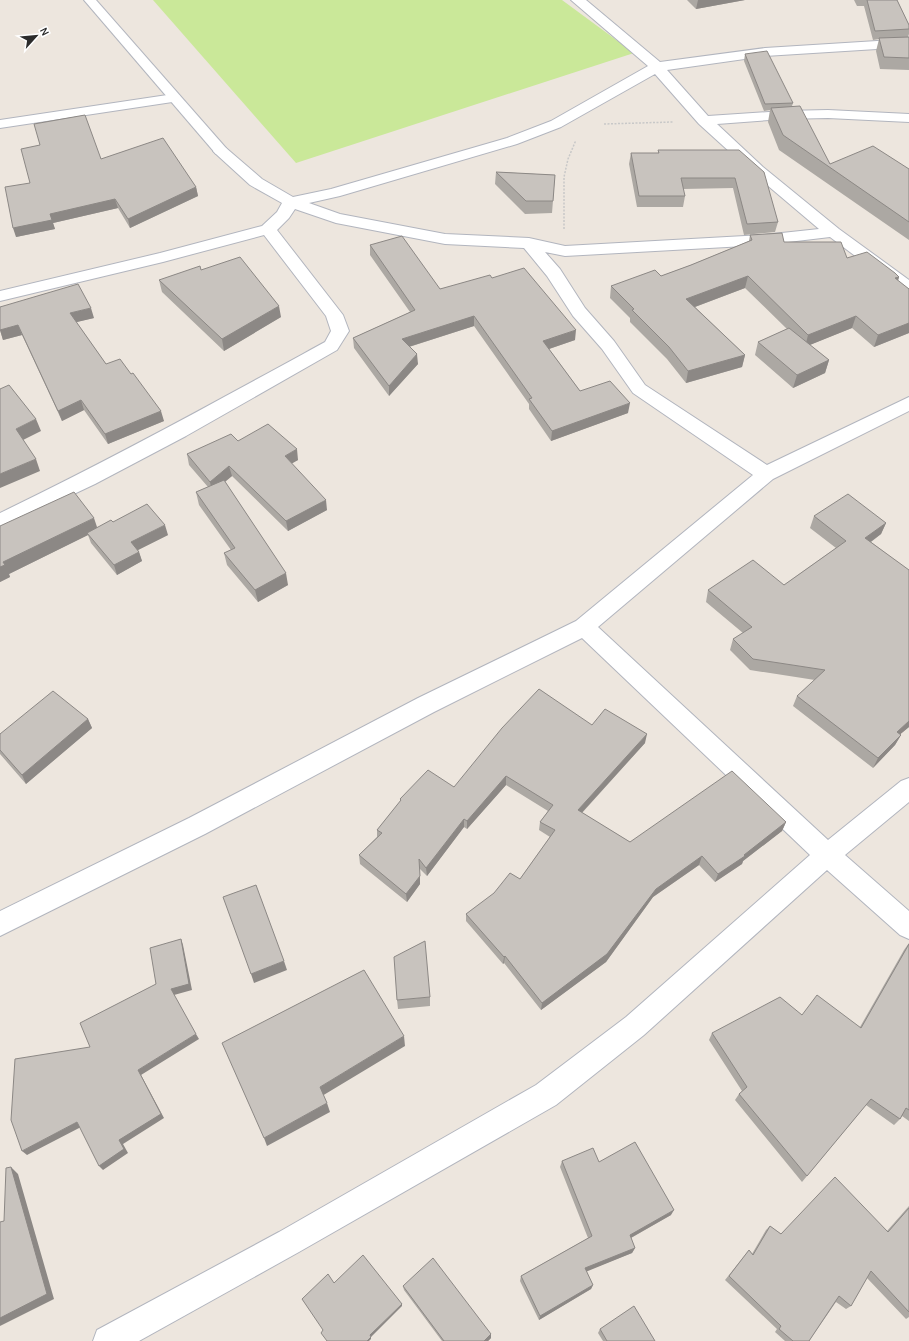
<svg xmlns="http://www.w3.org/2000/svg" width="909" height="1341" font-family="Karla,sans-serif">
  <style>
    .pitch { fill: #cae899 }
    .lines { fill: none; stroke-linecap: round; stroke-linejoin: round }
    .service-casing { stroke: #b2b5be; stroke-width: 2 }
    .minor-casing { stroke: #b2b5be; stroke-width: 2 }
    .path { stroke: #c8c8c8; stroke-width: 1.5; stroke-dasharray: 2 1.5; stroke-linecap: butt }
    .service { fill: #fff; fill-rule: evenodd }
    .minor { fill: #fff; fill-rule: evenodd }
    .wall { fill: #aca8a3 }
    .shaded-wall { fill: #8c8885 }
    .building { fill: #c8c3be; stroke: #8c8885 }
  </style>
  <rect width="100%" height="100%" fill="#ede6de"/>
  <!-- pitch -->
  <path class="pitch" d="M153 0H562L634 53 296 163Z"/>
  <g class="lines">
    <!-- service casing -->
    <g class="service-casing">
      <path id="service" d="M84 0H96L226 148 228 151 226 154H216Z"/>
    </g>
    <!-- minor casing -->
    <g class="minor-casing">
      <path id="minor" d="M571 0H586L660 62 765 48 909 39V47L765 56 667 70 708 116 783 111 828 110 909 114V122L828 118 783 119 717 124 763 167 839 229 909 280V293L903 292 830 237 763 245 565 256 545 252 560 269 585 308 614 341 645 385 767 465 909 397V411L773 479 598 627 828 840 901 781 909 778V802L845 855 909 911V939L900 935 827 870 644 1035 556 1105 299 1252 139 1341H93L97 1330 279 1232 536 1085 626 1017 810 855 582 638 434 712 205 834 0 936V911L189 818 418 698 576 621 753 475 633 393 602 349 573 316 547 276 524 248 445 244 336 223 295 209 289 218 277 230 343 315 349 331 337 350 186 436 95 484 0 529V513C110 460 217 401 325 342L331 331 326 316 264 235 163 262 0 301V291L160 253 262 226 277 212 282 203 250 185 216 154 213 151 216 148 221 146 226 148 262 179 293 197 331 189 507 138 551 121 648 66ZM655 74 699 124 753 173 819 229 763 235 565 246 529 238 445 234 340 214 309 203 340 196 517 144 561 127Z
        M174 94 179 95 181 98 179 101 0 128V120Z"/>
    </g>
    <!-- path -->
    <path class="path" d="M604 124 673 122
      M564 229V177L568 159 576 140"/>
    <!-- service -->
    <use href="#service" class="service"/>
    <!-- minor -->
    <use href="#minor" class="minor"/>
  </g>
  <!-- wall -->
  <path class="wall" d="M687 0H745L696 9Z
    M854 0H897L909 25V34L908 37H909V70L880 69 876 51 879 39 873 40 864 6H857Z
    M745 54 793 103 792 106 830 164 909 169V240L779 150 768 122 770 110 764 111 744 61Z
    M658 150H739L778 222 775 232 744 235 733 188 683 189 685 196 683 207H637L629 164 631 153H658Z
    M101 159 196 187 198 196 130 228 118 208 53 223 55 229 16 237 30 183Z
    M496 172 555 175 552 213 525 214 495 184Z
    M750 235 784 242 847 258 899 277 898 281 909 289V333L874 347 852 328 809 345 829 360 825 373 793 388 755 355 758 342 787 329 745 288 695 307 745 355 742 367 686 383 667 359 630 322V318L610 298 611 286 661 276 691 265 749 241Z
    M370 245 440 289 492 278 575 340 549 349 580 391 628 413 551 441 529 409V404L474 326 409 347 418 364 389 396 354 348 353 338 410 312 370 255Z
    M159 280 281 317 224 351 162 292Z
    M0 307 94 318 76 322 106 364 164 421 108 444 84 410 62 421 22 335 3 340 0 330Z
    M238 441 298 460 291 463 327 510 288 531 232 476 225 482 288 585 258 602 227 565 224 553 231 550 199 505 196 492 208 487 189 465 187 454Z
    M814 516 886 523 881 534 871 542 909 571V727L900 734 901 735 895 745 873 768 793 706 797 696 815 680 750 670 730 650 733 639 743 633 706 602 708 590 784 585 836 548 810 528Z
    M113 522 168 535 138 550 139 552 142 561 117 575 91 543 88 535 9 574 10 577 0 582V526L97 528Z
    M88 719 92 728 26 784 0 754V734Z
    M592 725 645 743 582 813 630 842 786 822 782 831 743 861 742 864 715 882 699 865 653 897 606 962 541 1010 504 963 503 964 466 921V914L520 879 550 837 539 830 540 822 548 811 506 785 467 829 464 827 427 876 419 868 420 884 407 902 360 864 359 855 377 837V830L400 802V799L454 787Z
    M909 943V1121L902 1116 900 1119 894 1125 866 1105 802 1182 735 1100 739 1094 742 1091 709 1040 712 1033 802 1015 860 1027 904 950Z
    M430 997V1006L398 1009 397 1000Z
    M562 1161 599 1162 671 1215 631 1238 635 1248 632 1253 586 1271 593 1285 591 1289 539 1320 520 1281 521 1276 588 1238 560 1167Z
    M909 1206V1317L906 1319 867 1278 851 1306 846 1309 836 1302 809 1341H785L775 1332 777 1329 725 1280 749 1250 752 1254 766 1230 770 1226 781 1234 887 1231Z
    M403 1286 491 1338 488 1341H442L404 1290Z
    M600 1329 655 1341H603L598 1333Z"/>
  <!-- shaded-wall -->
  <path class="shaded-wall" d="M698 0H745L696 9Z
    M196 187 198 196 130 228 128 219Z
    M115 199 118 208 53 223 55 229 16 237 13 228 50 214Z
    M748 276 745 288 684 311 686 299Z
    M899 277 895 289V278Z
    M279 306 281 317 224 351 222 339Z
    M91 308 94 318 73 323 70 313Z
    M474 316V326L402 349V339Z
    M856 316 852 328 805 347 808 335Z
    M909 323V333L874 347 878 335Z
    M18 325 22 335 3 340 0 330Z
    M576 330 575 340 543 351V341Z
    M417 354 418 364 389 396V386Z
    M745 355 742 367 686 383 688 371Z
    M829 360 825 373 793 388 797 375Z
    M81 400 84 410 62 421 58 411Z
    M630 403 628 413 551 441 552 431Z
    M161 411 164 421 108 444 105 434Z
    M36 419 41 431 21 441 16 429Z
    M297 449 298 460 286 467 285 456Z
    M36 459 40 471 0 488V474Z
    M229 466 232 476 212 492 210 482Z
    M326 500 327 510 288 531 286 521Z
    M94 518 98 530 87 533 88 535 9 574 10 577 0 582V567L3 562Z
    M886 523 881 534 861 549 865 538Z
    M165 525 168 535 134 552 131 542Z
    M139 552 142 561 117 575 114 565Z
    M286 573 288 585 258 602 255 590Z
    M88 719 92 728 26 784 22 775Z
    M909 721V727L891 742 897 732Z
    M647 734 645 743 576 819 578 810Z
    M901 735 895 745 873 768 878 758Z
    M506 776V785L467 829V821Z
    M464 819V827L427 876 426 868Z
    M786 822 782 831 743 861 742 864 715 882 718 874Z
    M702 856 699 865 653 897 606 962 541 1010 542 1003 656 889Z
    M420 876V884L407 902 406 894Z
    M181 939 183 945 192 990 174 995 171 989Z
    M505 956 504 963 503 964 504 957Z
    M284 961 287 970 254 983 251 974Z
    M196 1034 199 1039 141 1075 164 1118 123 1144 128 1153 103 1170 99 1166 138 1070Z
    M404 1036 405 1046 322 1096 320 1087Z
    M327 1103 330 1112 267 1146 264 1138Z
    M77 1122 81 1127 27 1155 22 1151Z
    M11 1167 18 1174 54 1299 0 1326V1318Z
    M674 1210 671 1215 627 1240 630 1235Z
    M635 1248 632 1253 583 1273 585 1268Z
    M593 1285 591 1289 539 1320 540 1316Z
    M402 1304V1306L371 1337V1339L369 1341H367L370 1335Z
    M491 1334V1338L488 1341H484Z"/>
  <!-- building -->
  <path class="building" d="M867 0H897L909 25V29L875 31Z
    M909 37V58L884 57 879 38Z
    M767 51 793 103 765 104 745 54Z
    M800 106 830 164 873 146 909 169V222L783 135 771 108Z
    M85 115 101 159 163 138 196 187 128 219 115 199 50 214 52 220 13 228 5 187 30 183 21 149 40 145 34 124Z
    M658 150H739L764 172 778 222 747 224 735 178H681L685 196H639L631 153H659Z
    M496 172 555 175 553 201H526Z
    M782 233 784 242H841L847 258 867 252 895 273 899 277 895 278 909 289V323L878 335 856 316 808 335 748 276 686 299 745 355 688 371 669 347 632 310 634 309 611 286 655 270 661 276 691 265 752 240 750 235Z
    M402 236 440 289 490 275 492 278 524 268 576 330 543 341 580 391 610 381 630 403 552 431 529 399 532 398 474 316 402 339 417 354 389 386 353 338 415 310 370 245Z
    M240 257 279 306 222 339 159 280 200 266 201 270Z
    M78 284 91 308 70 313 106 364 120 359 131 374 133 373 161 411 105 434 81 400 58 411 18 325 0 330V307Z
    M789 328 829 360 797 375 758 342Z
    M9 385 36 419 16 429 36 459 0 474V389Z
    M268 424 297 449 285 456 326 500 286 521 229 466 210 482 187 454 231 434 238 441Z
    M224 480 286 573 255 590 224 553 235 548 196 492Z
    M74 492 94 518 3 562 5 565 0 567V526Z
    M848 494 886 523 865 538 909 570V721L897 732 901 735 878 758 797 696 825 670 753 659 733 639 752 627 708 590 753 560 784 585 846 541 814 516Z
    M147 504 165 525 131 542 139 552 114 565 87 533 111 520 113 522Z
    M539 689 592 725 605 709 647 734 578 810 630 842 732 771 786 822 744 855 745 856 718 874 702 856 656 889 607 954 542 1003 505 956 504 957 466 914 494 893 510 873 520 879 555 830 540 822 553 805 506 776 467 821 464 819 426 868 419 859 420 876 406 894 359 855 382 833 377 830 401 800 400 799 428 770 454 787 502 728Z
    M53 691 88 719 22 775 0 750V734Z
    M256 885 284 961 251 974 223 897Z
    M181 939 189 984 171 989 196 1034 138 1070 161 1114 119 1140 124 1149 99 1166 77 1122 22 1151 11 1120 15 1059 90 1047 80 1023 156 984 150 948Z
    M425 941 430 997 397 1000 394 957Z
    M909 944V1110L906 1108 900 1119 871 1099 807 1176 739 1094 747 1087 712 1033 780 997 802 1015 817 995 861 1028Z
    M364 970 404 1036 320 1087 327 1103 264 1138 222 1043Z
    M635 1142 674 1210 630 1235 635 1248 585 1268 593 1285 540 1316 521 1276 592 1236 562 1161 593 1148 599 1162Z
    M11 1167 47 1294 0 1318V1222L4 1221 6 1168Z
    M835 1177 888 1232 909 1208V1312L871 1271 851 1306 839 1296 809 1341H793L779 1329 781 1326 729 1276 749 1250 753 1255 770 1226 781 1234Z
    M363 1255 402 1304 370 1335 371 1337 367 1341H327L321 1333 323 1330 302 1299 328 1274 334 1283Z
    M433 1258 491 1334 484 1341H444L403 1286Z
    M634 1306 655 1341H607L600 1329Z"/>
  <!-- north arrow -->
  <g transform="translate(36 36) rotate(63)" stroke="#ffffff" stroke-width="3" paint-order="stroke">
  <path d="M0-3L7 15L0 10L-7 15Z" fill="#2b2b2b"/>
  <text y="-6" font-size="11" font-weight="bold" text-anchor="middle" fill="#2b2b2b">N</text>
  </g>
</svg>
